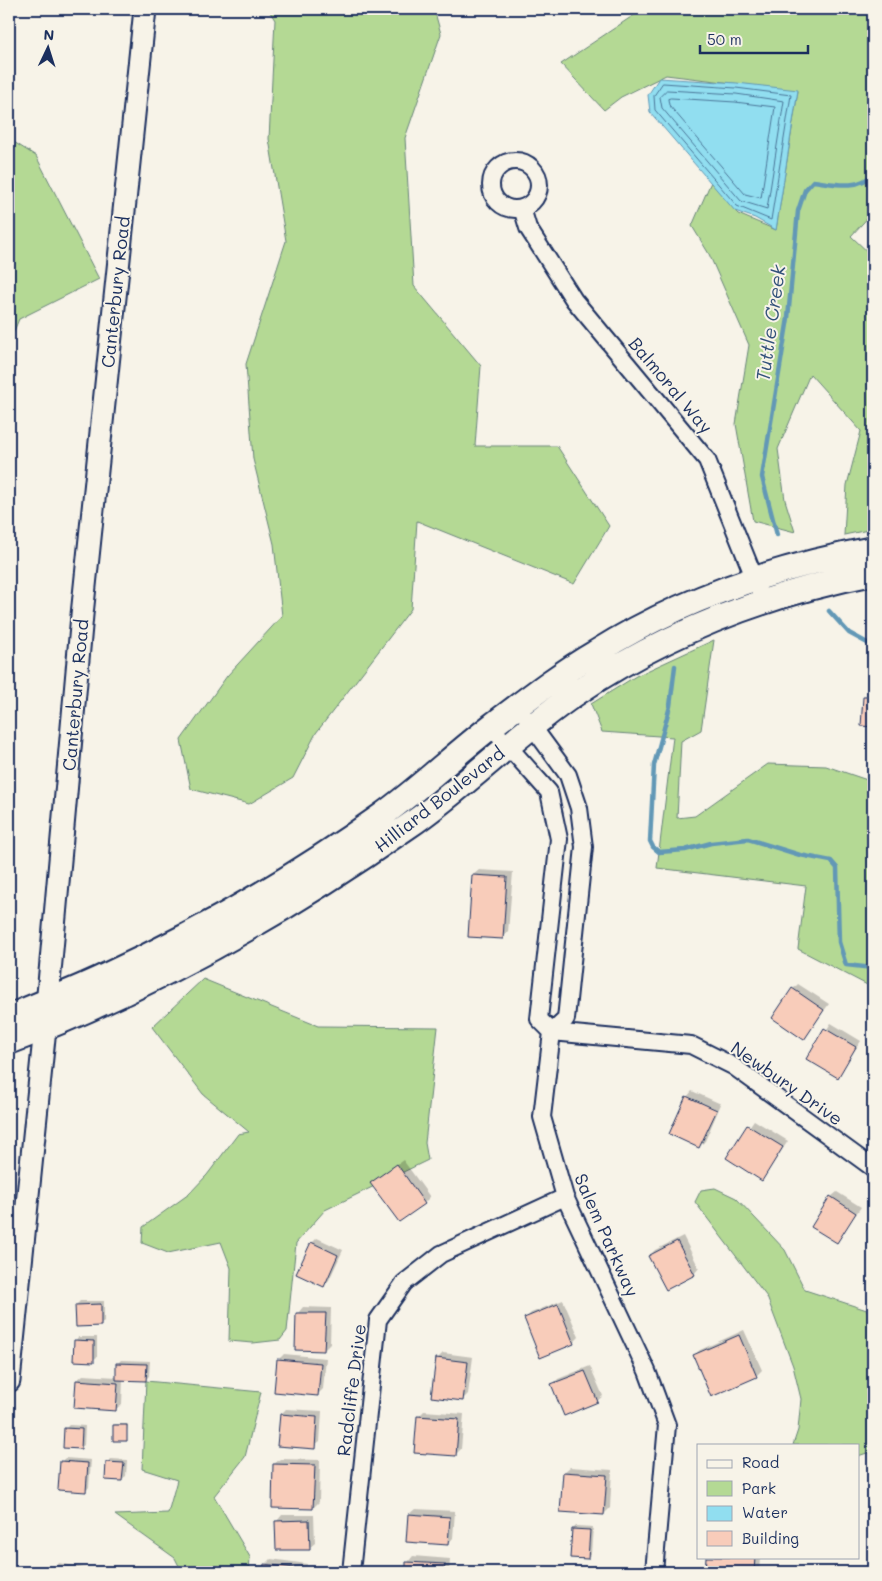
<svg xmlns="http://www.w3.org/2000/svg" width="882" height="1581" font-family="Mali,sans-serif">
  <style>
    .green { fill: #b4d994; stroke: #688479 }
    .water { fill: #91def0; stroke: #6298b6 }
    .shadow { fill: #0003 }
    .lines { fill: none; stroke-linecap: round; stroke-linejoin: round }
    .shore { stroke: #4a7598; stroke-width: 1 }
    .stream { stroke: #6298b6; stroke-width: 4.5 }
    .building { fill: #f8ccba; stroke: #1b2f5e }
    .minor-casing { stroke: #1b2f5e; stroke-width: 20 }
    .tertiary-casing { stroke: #1b2f5e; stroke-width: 25 }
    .secondary-casing { stroke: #1b2f5e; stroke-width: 28 }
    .minor { stroke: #f7f3e8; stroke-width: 16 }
    .tertiary { stroke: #f7f3e8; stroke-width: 21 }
    .secondary { stroke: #f7f3e8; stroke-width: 24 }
    .labels { text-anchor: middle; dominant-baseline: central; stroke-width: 4; stroke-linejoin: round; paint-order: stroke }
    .street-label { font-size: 18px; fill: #1b2f5e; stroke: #f7f3e8 }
    .water-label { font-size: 19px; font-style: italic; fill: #33527b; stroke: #f7f3e8 }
  </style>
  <rect width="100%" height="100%" fill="#f7f3e8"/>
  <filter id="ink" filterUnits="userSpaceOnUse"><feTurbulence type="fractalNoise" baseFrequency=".02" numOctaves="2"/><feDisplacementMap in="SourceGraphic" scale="10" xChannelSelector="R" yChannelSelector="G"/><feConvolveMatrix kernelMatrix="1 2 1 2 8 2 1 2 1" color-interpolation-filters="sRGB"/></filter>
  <g filter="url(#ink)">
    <!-- green -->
    <path class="green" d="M268 9H434L441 34 405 138 414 286 481 366 475 446H557L609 526 574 584 417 521 411 609 316 733 293 778 249 804 191 789 181 740 227 676 282 616 274 544 253 459 246 364 286 241 269 139 275 20Z
      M643 9H873V212L851 236 873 257V529L844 535 847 485 861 431 810 374 778 449 785 500 795 532 753 521 736 424 749 345 709 254 692 226 711 182 738 214 776 230 798 91 666 75 621 97 604 110 561 64Z
      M9 139 36 156 99 279 19 319 9 343Z
      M714 640 701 730 681 741 677 818 695 816 768 764 826 766 873 782V988L798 949 806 886 657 868 673 737 602 732 591 704 636 676Z
      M203 979 318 1026 438 1027 425 1143 428 1160 325 1210 296 1243 287 1331 280 1340 253 1343 229 1341 231 1268 221 1242 168 1253 142 1243 143 1227 189 1194 207 1175 238 1134 249 1132 203 1094 152 1027Z
      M715 1188 736 1198 771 1235 785 1250 805 1290 873 1312V1451L858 1456V1445H793L798 1430 801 1399 793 1366 767 1297 695 1202 701 1190Z
      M146 1381 261 1392 245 1457 214 1496 250 1557 249 1572H182L175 1558 115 1515 168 1513 177 1480 142 1469Z"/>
    <!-- water -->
    <path class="water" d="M659 78 737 83 798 90 776 230 755 218 735 211 650 112 648 95Z"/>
    <!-- shadow -->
    <path class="shadow" d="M870 691 873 692V726L862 725 864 697Z
      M479 870 513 872 508 932 503 938 473 875Z
      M798 984 829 1004 804 1038 793 989Z
      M831 1023 861 1041 837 1076 808 1059Z
      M692 1091 721 1104 705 1141 699 1147 687 1097Z
      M754 1120 788 1141 762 1180 727 1158Z
      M403 1160 430 1197 424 1203 378 1178Z
      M837 1192 861 1207 836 1242 831 1197Z
      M683 1236 699 1268 694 1274 649 1256 655 1250Z
      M317 1238 343 1250 329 1280 323 1286 312 1243Z
      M563 1300 579 1337 573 1343 525 1319 531 1313Z
      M80 1301H104V1321L101 1324 76 1305Z
      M303 1307 331 1308 330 1344 324 1350 298 1313Z
      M744 1330 762 1370 756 1376 694 1355 700 1350Z
      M78 1337H97V1357L93 1360 75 1341Z
      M443 1353 473 1357 468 1394 462 1400 437 1359Z
      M284 1354 326 1358 323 1389 318 1394 278 1360Z
      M121 1360 150 1361 149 1376 146 1379H123L122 1404 116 1409 77 1380 83 1375 117 1377 118 1363Z
      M590 1366 603 1396 597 1401 552 1385 558 1379Z
      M286 1409 322 1411 320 1442 314 1447 281 1414Z
      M424 1411 464 1414 461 1449 456 1454 418 1417Z
      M115 1424H128L126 1439 114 1425Z
      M69 1425 85 1426 84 1445 80 1448 65 1429Z
      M65 1458 91 1460 89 1487 86 1491 61 1462Z
      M111 1459 127 1460 126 1476 122 1479 107 1463Z
      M280 1459 320 1460 319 1502 313 1508 274 1464Z
      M570 1467 612 1470 610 1508 604 1514 564 1472Z
      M415 1509 455 1511 453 1538 448 1544 409 1514Z
      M282 1515H314L315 1543 309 1548 277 1521Z
      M576 1526 593 1527 591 1554 587 1558 573 1529Z
      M413 1556 450 1559 449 1572H407L408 1562Z
      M707 1557H760L759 1572H706Z
      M271 1559 307 1564 306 1572H264L265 1565Z
      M59 1563 98 1571V1572H53Z"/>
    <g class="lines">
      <!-- shore -->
      <path class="shore" d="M663 83 736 88 791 95 771 220 737 206 655 110 654 96Z
        M667 90 736 94 784 101 767 209 741 201 662 108 660 97Z
        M671 98 735 102 775 107 761 198 745 194 669 105 668 99Z"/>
      <!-- stream -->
      <path class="stream" d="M777 535 762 477 788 318 798 211 805 190 813 181C832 183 858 191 873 174
        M829 611 849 633 873 646
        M675 666 670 706 654 765 650 841 653 847 659 852 685 850 711 843 748 839 800 855 831 861 837 868 839 942 846 965 873 968"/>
    </g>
    <!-- building -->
    <path class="building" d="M863 697H873V727L861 726Z
      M472 875 507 877 503 939 468 937Z
      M792 988 824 1010 804 1040 772 1018Z
      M824 1028 856 1047 838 1078 806 1059Z
      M686 1096 717 1110 699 1148 669 1134Z
      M747 1125 783 1147 762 1181 726 1158Z
      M397 1164 425 1204 399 1222 370 1183Z
      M830 1196 856 1213 837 1243 811 1227Z
      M677 1241 695 1275 666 1290 648 1256Z
      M311 1242 338 1255 324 1287 296 1274Z
      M101 1304V1326L76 1327 75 1305Z
      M558 1304 574 1344 540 1358 524 1318Z
      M296 1313H326L324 1351 295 1350Z
      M739 1335 757 1377 711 1397 693 1355Z
      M74 1340 94 1341V1362L73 1361Z
      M436 1358 468 1362 463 1401 431 1397Z
      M277 1359 321 1363 318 1396 274 1392Z
      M116 1363 147 1364 146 1381 116 1380Z
      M585 1371 598 1402 564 1416 551 1384Z
      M76 1380 118 1383 116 1411 74 1408Z
      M280 1414 317 1417 315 1449 277 1446Z
      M417 1416 459 1419 456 1456 414 1453Z
      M113 1425H127V1441H113Z
      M64 1428 82 1429 81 1449 63 1448Z
      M60 1461 88 1463 86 1492 58 1490Z
      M106 1462 124 1463 122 1481 105 1480Z
      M273 1464 315 1465 313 1509 272 1508Z
      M563 1472 607 1475 604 1515 560 1512Z
      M408 1514 450 1517 448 1545 406 1542Z
      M309 1520 310 1550H276L275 1521Z
      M572 1529 590 1530 588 1559 570 1558Z
      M706 1557H755L754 1572H705Z
      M406 1562 445 1564 444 1572H406Z
      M264 1564 302 1569V1572H263Z
      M52 1568 73 1572H51Z"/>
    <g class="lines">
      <!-- minor casing -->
      <g class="minor-casing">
        <path id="minor" d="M491 185a24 24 0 1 1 48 0a24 24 0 1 1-48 0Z
          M522 208 528 228 574 300 707 460 758 587
          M527 719 568 775 579 808 584 847 566 1019 552 1032
          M491 727 549 792 559 839 539 1019 552 1032
          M552 1032 542 1117 565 1197 647 1371 667 1425 654 1572
          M552 1032 691 1045 733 1066 873 1168
          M351 1572 378 1320 404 1283 441 1254 565 1197"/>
      </g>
      <!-- tertiary casing -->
      <g class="tertiary-casing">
        <path id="tertiary" d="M9 1381 45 1028 82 615 145 9"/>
      </g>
      <!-- secondary casing -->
      <g class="secondary-casing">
        <path id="secondary" d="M9 1017C39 1004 71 992 101 978 199 933 293 879 381 816 420 788 455 754 493 725 526 700 559 674 595 653 679 600 776 567 873 549
          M9 1042C151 988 283 914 407 827 466 787 516 734 575 694 665 633 767 594 873 573"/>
      </g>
      <!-- minor -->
      <use href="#minor" class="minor"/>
      <!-- tertiary -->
      <use href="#tertiary" class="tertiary"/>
      <!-- secondary -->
      <use href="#secondary" class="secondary"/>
    </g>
  </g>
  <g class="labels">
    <!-- street labels -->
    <g class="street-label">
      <text transform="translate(115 292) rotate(-84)">Canterbury Road</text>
      <text transform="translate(671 385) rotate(50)">Balmoral Way</text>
      <text transform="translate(75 695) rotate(-85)">Canterbury Road</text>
      <text transform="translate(439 799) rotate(-38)">Hilliard Boulevard</text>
      <text transform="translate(787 1083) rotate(35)">Newbury Drive</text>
      <text transform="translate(607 1235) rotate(66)">Salem Parkway</text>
      <text transform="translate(351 1390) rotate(-83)">Radcliffe Drive</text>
    </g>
    <!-- water labels -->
    <g class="water-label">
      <text transform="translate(770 323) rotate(-82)">Tuttle Creek</text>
    </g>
  </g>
  <!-- margin -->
  <rect width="882" height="1581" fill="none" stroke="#f7f3e8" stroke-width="30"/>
  <rect x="15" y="15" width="852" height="1551" fill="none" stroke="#1b2f5e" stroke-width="2" filter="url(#ink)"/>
  <!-- legend -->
  <rect x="697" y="1444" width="162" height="115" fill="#f7f3e8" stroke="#9fa5b1"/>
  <rect x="707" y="1460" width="25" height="8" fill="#f7f3e8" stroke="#9fa5b1"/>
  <text x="742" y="1468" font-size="15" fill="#1b2f5e">Road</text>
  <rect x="707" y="1481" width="25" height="15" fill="#b4d994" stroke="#9fa5b1"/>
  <text x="742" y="1494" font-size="15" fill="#1b2f5e">Park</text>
  <rect x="707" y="1506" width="25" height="15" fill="#91def0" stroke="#9fa5b1"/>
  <text x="742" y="1518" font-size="15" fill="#1b2f5e">Water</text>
  <rect x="707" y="1531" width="25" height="15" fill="#f8ccba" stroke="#9fa5b1"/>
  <text x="742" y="1544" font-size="15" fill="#1b2f5e">Building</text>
  <!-- north arrow -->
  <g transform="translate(48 48) rotate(4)" stroke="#f7f3e8" stroke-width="4" paint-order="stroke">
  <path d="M0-4L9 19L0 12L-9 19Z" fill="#1b2f5e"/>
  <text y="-8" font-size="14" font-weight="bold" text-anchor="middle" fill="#1b2f5e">N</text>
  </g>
  <!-- scale -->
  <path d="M700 45v8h108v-8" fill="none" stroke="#1b2f5e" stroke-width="2.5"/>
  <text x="707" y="45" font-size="15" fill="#1b2f5e" stroke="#f7f3e8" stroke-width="4" paint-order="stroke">50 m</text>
</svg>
